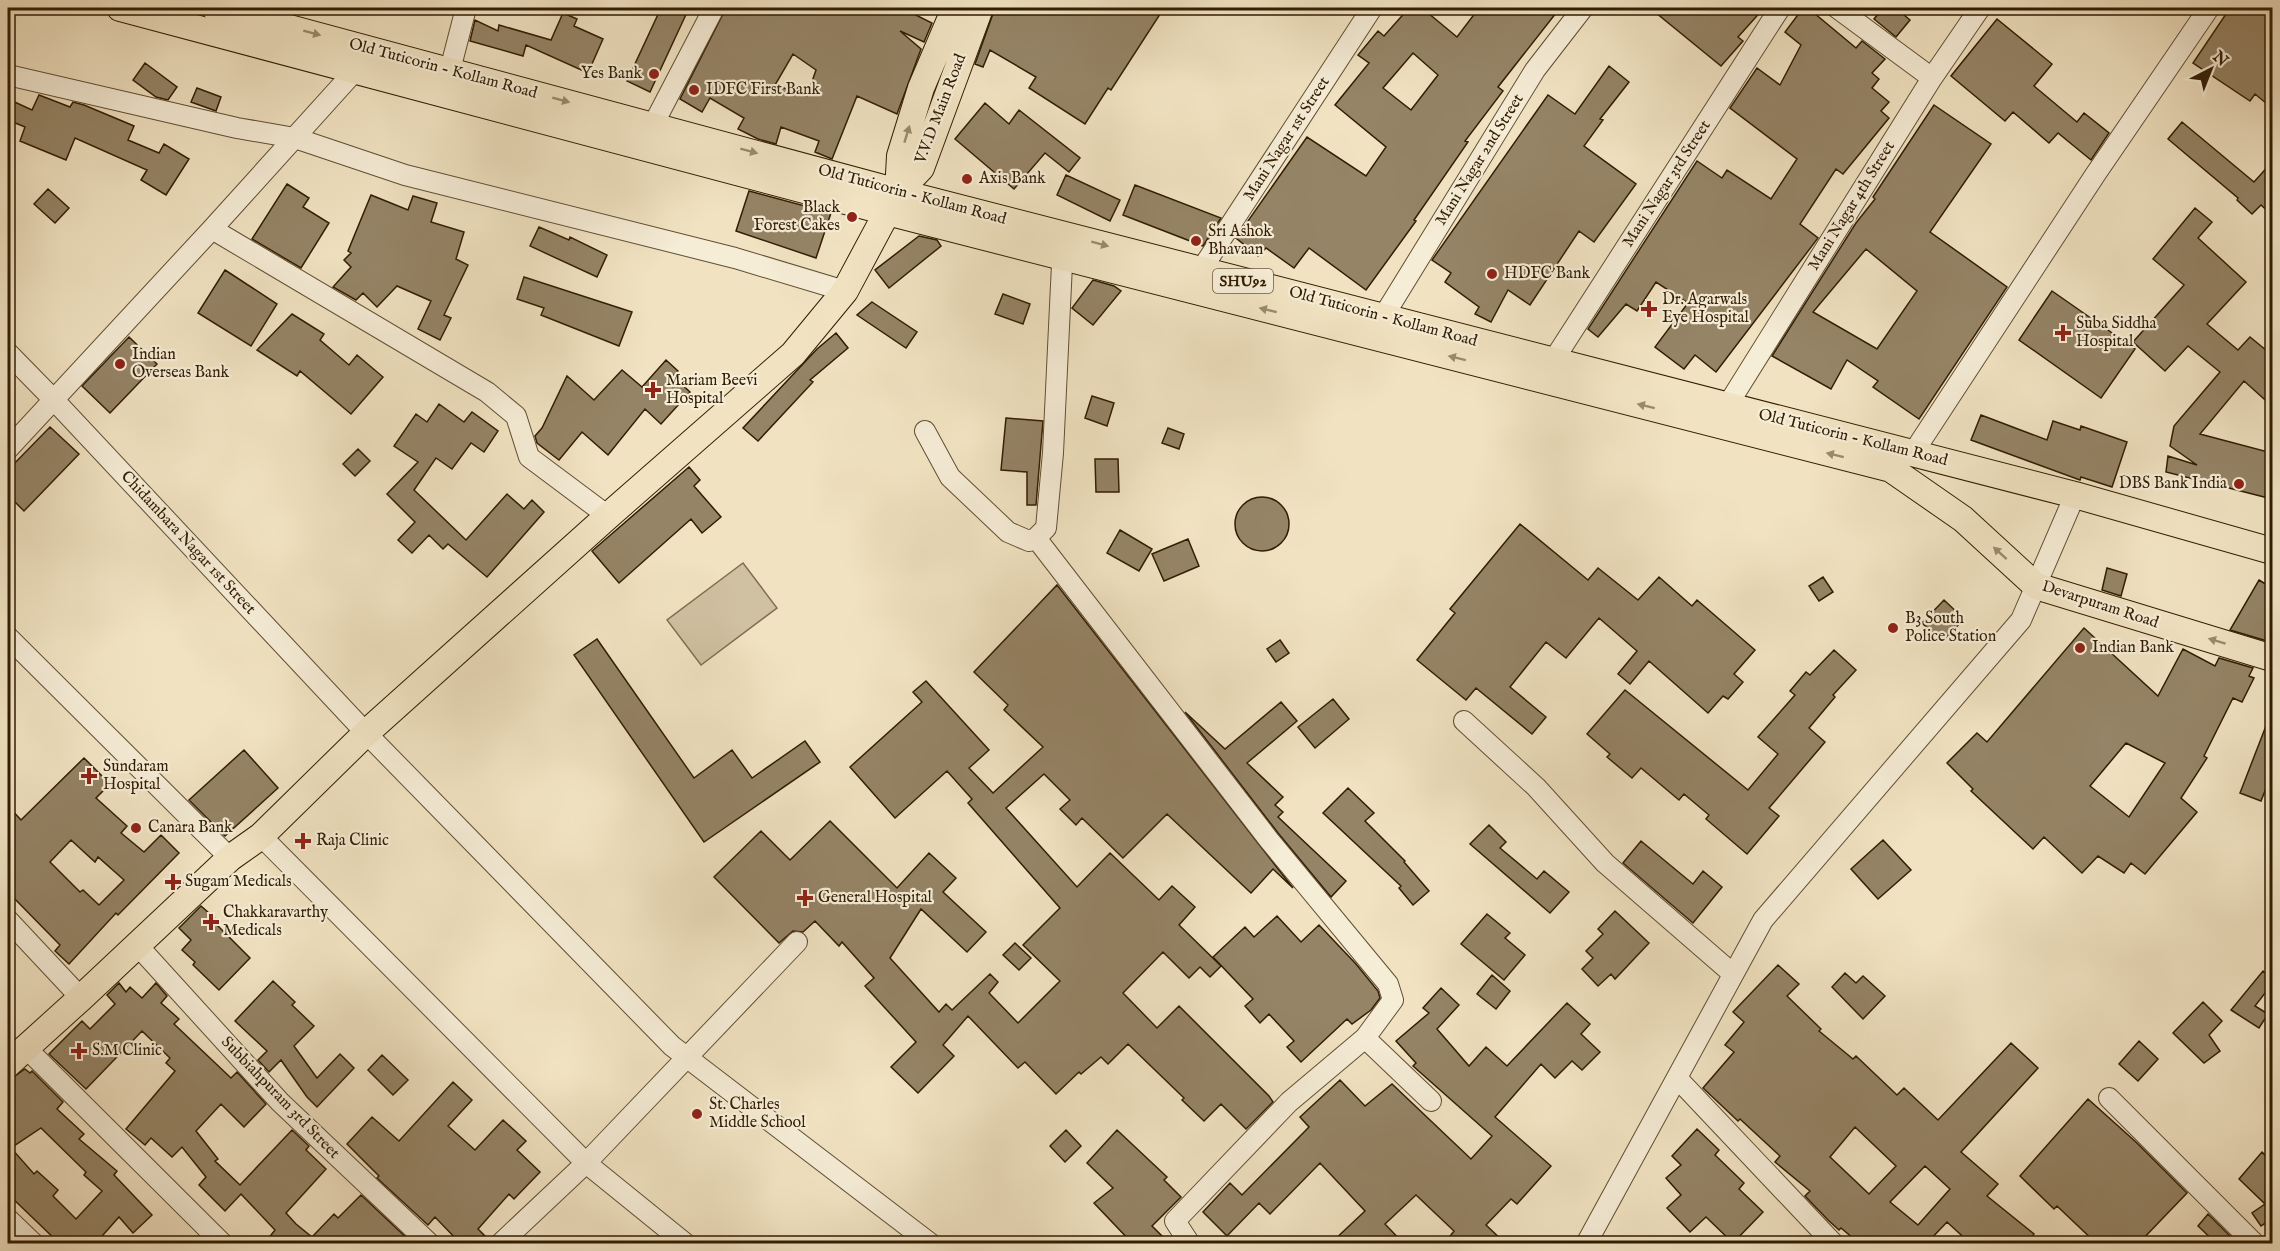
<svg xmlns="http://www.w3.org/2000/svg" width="2280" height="1251" font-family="'IM FELL English',serif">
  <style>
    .green { fill: #d0c1a2; stroke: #806f52; stroke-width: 1.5 }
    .building { fill: #958466; stroke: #311d03; stroke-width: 1.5; fill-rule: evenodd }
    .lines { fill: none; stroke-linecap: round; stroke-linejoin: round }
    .minor-casing { stroke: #614e33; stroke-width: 22 }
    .major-casing { stroke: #311d03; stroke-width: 28 }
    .minor { stroke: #f6edd7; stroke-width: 20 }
    .major { stroke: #f1e3c2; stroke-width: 26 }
    .oneway { fill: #9b8a6c }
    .poi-dot { fill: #8f2418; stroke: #f6edd7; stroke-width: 2 }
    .labels { text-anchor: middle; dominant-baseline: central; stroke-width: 4.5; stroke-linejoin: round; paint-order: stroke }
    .shield { fill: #f6edd7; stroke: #6c5b43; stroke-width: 1.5 }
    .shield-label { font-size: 15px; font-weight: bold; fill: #311d03 }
    .street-label { font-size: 16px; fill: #311d03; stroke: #f6edd7 }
    .poi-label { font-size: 16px; fill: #311d03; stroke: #f6edd7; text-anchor: start }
  </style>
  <rect width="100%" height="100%" fill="#f1e3c2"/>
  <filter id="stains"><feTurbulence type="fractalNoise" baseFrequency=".00333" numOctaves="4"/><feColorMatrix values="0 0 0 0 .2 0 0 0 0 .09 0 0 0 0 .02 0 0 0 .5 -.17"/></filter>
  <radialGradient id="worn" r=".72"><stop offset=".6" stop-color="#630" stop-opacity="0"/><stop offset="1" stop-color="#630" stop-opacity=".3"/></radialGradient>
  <!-- green -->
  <path class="green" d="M743 563 777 608 701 665 667 620Z"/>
  <!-- building -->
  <path class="building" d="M661 8H689L650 92 627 81Z
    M726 8H902L932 23 924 42 900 31 921 49 897 114 857 96 832 159 815 152 819 141 781 127 776 144 758 139 738 129 744 118 710 98 702 112 680 99ZM793 54 816 70 807 96 775 85Z
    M995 8H1164L1111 90 1108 88 1085 124 1029 88 1036 77 990 50 983 67 975 64Z
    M1409 8H1422L1457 37 1479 8H1560L1498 87 1503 91 1465 141 1468 142 1414 220 1416 221 1366 290 1309 248 1294 268 1266 248 1258 256 1236 238 1307 137 1366 176 1386 147 1335 105 1369 63 1358 55 1378 31 1384 36ZM1413 53 1438 75 1411 110 1383 88Z
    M1650 8H1764L1738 37 1743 41 1721 66Z
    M1803 8H1808L1856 48 1862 41 1885 59 1872 73 1879 79 1872 88 1889 102 1881 111 1889 118 1843 174 1836 169 1800 224 1818 238 1716 372 1695 355 1684 369 1655 347 1688 303 1656 282 1637 311 1626 304 1598 337 1588 329 1697 161 1722 178 1727 170 1771 199 1797 159 1730 108 1757 68 1780 85 1801 45 1785 32Z
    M1883 8H1896L1910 20 1896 37 1874 19Z
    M2230 8H2272V108L2255 94 2250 101 2193 63Z
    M563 13 577 19 574 26 603 39 588 73 526 45 523 56 470 41 475 20 498 31 499 25 551 40Z
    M1997 19 2052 64 2034 86 2077 122 2084 113 2109 133 2091 160 2058 133 2049 143 2013 112 2005 121 1951 76Z
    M145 63 177 87 168 100 156 97 133 80Z
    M1609 66 1629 82 1600 119 1603 120 1584 146 1636 184 1594 242 1579 231 1530 305 1508 290 1491 322 1475 314 1479 307 1445 282 1451 273 1432 260 1548 95 1575 114Z
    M197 88 221 97 216 111 191 102Z
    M39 95 70 107 73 102 84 105 134 126 128 140 159 153 164 144 189 159 166 195 141 180 147 170 75 138 66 160 20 141 25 127 8 120V99L32 110Z
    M985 103 1009 124 1019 110 1080 158 1069 172 1045 153 1014 189 955 139Z
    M1934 105 1991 144 1930 232 2007 287 1919 419 1873 387 1878 381 1847 360 1831 389 1772 356 1856 223 1875 199 1873 197ZM1866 249 1917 291 1877 349 1813 312Z
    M2182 122 2254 182 2272 162V215L2261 205 2252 214 2237 200 2238 198 2168 139Z
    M1066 175 1120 200 1110 221 1057 195Z
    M287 184 309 198 303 207 329 223 301 268 252 239Z
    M1135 185 1221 218 1203 246 1123 215Z
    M48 189 69 208 55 223 34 204Z
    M749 191 831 213 816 258 736 231Z
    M371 195 408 210 413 196 437 203 431 222 464 232 456 259 468 265 444 315 451 318 440 340 418 329 431 301 397 286 377 307 363 293 356 300 333 287 351 267 344 260 351 253 348 251Z
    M2195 208 2212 222 2198 238 2246 282 2207 324 2238 350 2250 337 2272 355V406L2244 381 2200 434 2272 453V499L2166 472 2168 456 2197 465 2170 446 2174 426 2220 372 2188 346 2165 371 2133 342 2184 285 2153 259Z
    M539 227 569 240 570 237 607 255 597 277 530 246Z
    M919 236 937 240 941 246 889 288 875 270Z
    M225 270 277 304 251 346 198 313Z
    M524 277 632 312 619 346 541 315 544 308 517 299Z
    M1093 280 1114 286 1121 291 1093 325 1072 308Z
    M2052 291 2135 349 2101 398 2019 340Z
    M1003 294 1030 304 1023 324 995 314Z
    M872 302 917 332 906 348 857 315Z
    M292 314 324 334 320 340 349 365 357 355 383 377 351 414 300 371 297 376 257 350Z
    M836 333 848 348 810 380 813 382 758 441 743 428 817 349Z
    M129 337 157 364 110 413 82 386Z
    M666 360 678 371 673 376 690 392 661 424 645 409 608 455 582 432 559 460 537 443 535 436 542 428 567 376 594 400 622 370 642 387Z
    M1092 396 1114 403 1107 426 1085 418Z
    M439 404 464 422 472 412 498 431 484 452 471 443 452 469 436 458 414 490 466 540 507 494 524 509 532 500 544 512 487 577 448 544 443 549 429 535 412 553 398 540 415 522 387 494 418 462 394 446 416 414 427 422Z
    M1981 415 2047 440 2053 421 2080 430 2081 426 2127 442 2112 487 2081 477 2080 480 1971 440Z
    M1006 418 1043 421 1036 505H1027V472L1001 470Z
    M50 427 79 454 24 511 8 495V470Z
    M1168 428 1184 434 1179 449 1162 443Z
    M358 449 370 461 355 476 343 464Z
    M1095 459H1118L1119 492H1096Z
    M689 467 700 480 694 486 721 517 702 533 691 519 619 583 592 551Z
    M1235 524a27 27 0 1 1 54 0a27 27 0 1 1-54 0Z
    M1520 524 1588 580 1598 568 1638 600 1659 577 1692 606 1697 600 1755 650 1734 674 1743 682 1728 699 1723 696 1708 713 1649 661 1630 684 1618 674 1637 651 1599 618 1566 658 1546 642 1510 687 1546 717 1532 734 1476 688 1466 700 1417 660 1455 613 1450 609Z
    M1120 530 1152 549 1139 571 1107 553Z
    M1188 539 1199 566 1164 581 1152 554Z
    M2107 568 2127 574 2121 596 2102 590Z
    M1823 577 1833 592 1819 601 1809 586Z
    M2259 580 2272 588V631L2267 641 2230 630Z
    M1057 585 1293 888 1273 869 1251 893 1167 814 1123 858 1082 818 1076 825 1060 809 1070 800 1044 774 1006 808 1077 887 1110 853 1159 900 1172 886 1195 907 1179 925 1221 966 1210 977 1200 967 1189 978 1163 952 1123 993 1157 1028 1179 1006 1269 1096 1273 1102 1246 1129 1221 1104 1204 1121 1182 1100 1184 1098 1128 1044 1108 1064 1101 1057 1081 1074 1079 1072 1056 1094 1025 1062 1018 1068 968 1016 943 1045 954 1056 918 1093 891 1067 916 1042 865 986 874 978 842 942 839 946 815 921 803 932 793 931 779 943 714 877 761 831 790 860 830 821 897 888 929 853 956 878 943 892 986 932 967 952 921 909 890 958 939 1012 946 1004 952 1010 990 974 998 982 989 993 1018 1023 1060 981 1023 945 1060 908 968 803 972 799 947 771 895 818 850 767 922 702 913 692 926 681 989 750 969 768 993 793 1043 747 1004 710 1008 705 974 672Z
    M1944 600 1964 619 1942 642 1922 623Z
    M2084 628 2158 696 2183 649 2215 666 2219 658 2253 668 2249 676 2254 678 2242 702 2233 698 2204 756 2207 758 2181 798 2197 812 2145 874 2131 863 2124 873 2098 856 2082 873 2044 837 2033 849 1971 791 1973 789 1947 763 1977 733 1987 742ZM2126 743 2165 763 2129 817 2090 786Z
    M597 639 694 778 732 750 752 778 805 741 820 762 704 842 574 655Z
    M1280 640 1289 653 1276 662 1267 649Z
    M1834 650 1856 670 1833 695 1835 697 1809 728 1825 742 1769 808 1779 816 1747 854 1706 819 1709 815 1684 794 1679 800 1641 768 1632 778 1607 757 1610 754 1587 734 1625 690 1748 790 1778 754 1758 737 1795 695 1790 691 1806 672 1810 675Z
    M1333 699 1349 719 1315 748 1298 727Z
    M1281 702 1297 721 1247 763 1283 797 1275 805 1283 812 1278 817 1346 881 1331 897 1278 833 1185 712 1225 749Z
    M2271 713 2272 773 2261 801 2240 793Z
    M244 750 278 788 225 836 189 800Z
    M84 758 110 784 96 798 127 826 121 833 144 852 161 835 179 853 118 915 116 913 69 964 55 951 60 945 8 892V806L21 820ZM71 840 95 862 98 857 124 880 99 905 83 890 80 892 50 862Z
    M1348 788 1374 813 1365 821 1405 861 1404 862 1429 891 1413 905 1399 888 1401 886 1323 813Z
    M1489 825 1506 842 1500 848 1537 879 1544 871 1569 892 1550 913 1470 844Z
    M1883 840 1911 870 1878 899 1851 869Z
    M1641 841 1693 884 1703 871 1722 887 1693 923 1623 863Z
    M201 906 219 922 217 925 250 958 219 990 193 965 195 962 182 950 191 940 179 928Z
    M1615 911 1649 943 1615 979 1611 974 1598 986 1582 969 1593 958 1586 951 1603 934 1598 929Z
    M1487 914 1510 933 1505 938 1525 955 1504 980 1461 944Z
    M1277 916 1301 942 1319 925 1356 964 1378 991 1380 998 1371 1010 1352 1024 1347 1019 1301 1062 1287 1047 1294 1041 1269 1014 1260 1023 1245 1006 1253 999 1213 957 1245 927 1254 937Z
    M1015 943 1031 958 1019 970 1003 955Z
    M1778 965 1799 984 1787 996 1821 1029 1819 1031 1853 1059 1856 1056 1897 1095 1904 1088 1938 1120 2011 1043 2038 1068 1961 1152 1998 1184 1987 1196 2034 1234 2027 1244H1971L1947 1222 1926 1244H1860L1841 1228 1839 1230 1828 1220 1805 1196 1810 1191 1775 1162 1780 1156 1740 1119 1738 1121 1703 1088 1734 1052 1725 1045 1744 1022 1733 1012ZM1855 1127 1896 1166 1869 1194 1830 1157ZM1925 1166 1950 1189 1918 1225 1890 1202Z
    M2263 971 2272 979V984L2255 1006 2268 1014 2259 1028 2231 1010Z
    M1845 973 1856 983 1863 976 1885 996 1863 1019 1832 987Z
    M1492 975 1510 991 1496 1009 1477 994Z
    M273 981 295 1002 292 1005 314 1026 294 1046 317 1078 340 1054 354 1068 317 1107 307 1097 281 1060 269 1072 258 1060 267 1051 235 1021Z
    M119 983 126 992 130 987 142 998 156 983 167 996 161 1003 179 1019 174 1024 231 1078 237 1072 266 1104 244 1127 221 1104 196 1131 218 1159 215 1161 240 1185 292 1130 309 1146 306 1150 326 1169 286 1213 296 1224 312 1237 334 1214 338 1218 361 1195 411 1242 264 1244 275 1230 241 1194 225 1211 199 1185 206 1177 182 1147 172 1157 151 1138 145 1145 126 1129 175 1071 166 1063 170 1058 142 1031 86 1089 49 1054 82 1021 90 1029 115 1004 107 995Z
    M1441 988 1459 1005 1437 1029 1469 1066 1486 1047 1507 1066 1567 1003 1590 1024 1581 1034 1600 1052 1582 1070 1572 1061 1555 1078 1541 1064 1495 1117 1551 1166 1517 1204 1511 1199 1486 1225 1506 1244H1444L1454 1231 1416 1195 1385 1224 1404 1244H1330L1365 1211 1320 1163 1270 1214 1259 1203 1227 1236 1203 1212 1230 1183 1242 1195 1309 1127 1300 1117 1340 1080 1365 1106 1392 1084 1471 1159 1492 1136 1413 1066 1416 1063 1396 1041 1429 1013 1423 1008Z
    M2203 1002 2222 1021 2209 1035 2220 1051 2204 1063 2173 1033Z
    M2139 1041 2158 1059 2138 1081 2119 1064Z
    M382 1055 408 1080 393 1095 368 1070Z
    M25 1069 30 1073 32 1071 63 1102 57 1109 84 1134 79 1139 117 1171 114 1175 152 1215 133 1233 119 1217 95 1244H60L8 1194V1081ZM41 1128 86 1172 84 1175 102 1191 76 1219 53 1196 58 1190 37 1171 34 1174 11 1148Z
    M453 1082 472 1100 448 1126 475 1150 503 1120 526 1141 517 1150 540 1172 514 1199 509 1194 478 1229 489 1240 488 1244H461L435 1217 428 1225 377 1178 379 1176 347 1144 372 1117 399 1141Z
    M2088 1099 2137 1143 2187 1193 2138 1244H2097L2057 1206 2054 1209 2020 1176Z
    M1697 1129 1719 1150 1715 1155 1744 1183 1739 1189 1763 1212 1733 1243 1706 1217 1690 1232 1667 1208 1681 1195 1666 1178 1681 1165 1672 1156Z
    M1066 1130 1081 1146 1065 1162 1050 1146Z
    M1117 1130 1167 1177 1164 1180 1181 1197 1152 1226 1170 1244H1133L1094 1203 1113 1188 1087 1163Z
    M2262 1152 2272 1162V1219L2261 1226 2252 1213 2265 1204 2239 1179Z
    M2208 1214 2238 1244H2217L2198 1226Z"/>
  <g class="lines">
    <!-- minor casing -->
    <g class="minor-casing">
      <path id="minor" d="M1837 8 1932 78
        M450 70 466 8
        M8 75 237 128 295 138 405 175 735 258 845 291
        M653 125 714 8
        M212 229 487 392 516 416 529 457 608 516
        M1201 270 1372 8
        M1383 317 1535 70 1583 8
        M8 353 54 400 366 733 672 1046 931 1244
        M1553 361 1780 8
        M1727 406 1932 78 1980 8
        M925 431 950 477 1008 532 1029 541 1036 538 1046 528 1053 453 1063 243
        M8 449 212 229 362 63
        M1913 453 2095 175 2209 8
        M1036 538 1269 840 1388 984 1393 1000 1365 1038 1289 1102 1175 1221 1190 1244
        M8 637 230 858
        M1464 721 1536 787 1605 863 1733 974
        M261 836 586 1163 686 1244
        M8 920 81 998
        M138 946 280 1102 430 1244
        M1365 1038 1431 1101
        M26 1048 223 1244
        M1677 1078 1834 1244
        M2109 1098 2255 1244
        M8 1219 34 1244
        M500 1244 586 1163 797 942
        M1586 1244 1763 920 2021 620 2075 495"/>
    </g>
    <!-- major casing -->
    <g class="major-casing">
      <path id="major" d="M120 8 887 212 1891 469 1963 519 2036 586 2272 658
        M215 8 898 192 2075 495 2272 551
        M898 192 900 156 921 88 955 8
        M8 1064 81 998 230 858 261 836 366 733 608 516 793 354 845 291 898 192 921 168 980 8"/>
    </g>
    <!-- minor -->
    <use href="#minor" class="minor"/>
    <!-- major -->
    <use href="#major" class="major"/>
  </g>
  <!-- one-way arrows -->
  <defs><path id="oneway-solid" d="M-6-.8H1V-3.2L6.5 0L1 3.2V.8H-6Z" transform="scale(1.5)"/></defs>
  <g class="oneway">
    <use href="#oneway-solid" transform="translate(312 33) rotate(15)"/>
    <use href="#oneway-solid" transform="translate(561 100) rotate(15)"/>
    <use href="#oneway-solid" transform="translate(907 134) rotate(-73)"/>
    <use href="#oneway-solid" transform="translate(749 151) rotate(15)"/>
    <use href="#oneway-solid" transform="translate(1100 244) rotate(15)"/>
    <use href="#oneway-solid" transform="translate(1268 310) rotate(-166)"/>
    <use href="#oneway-solid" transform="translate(1457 358) rotate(-166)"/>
    <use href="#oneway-solid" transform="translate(1646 406) rotate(-166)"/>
    <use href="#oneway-solid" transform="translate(1835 455) rotate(-166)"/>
    <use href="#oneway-solid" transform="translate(2000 553) rotate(-138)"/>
    <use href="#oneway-solid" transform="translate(2217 641) rotate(-163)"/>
  </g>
  <!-- markers -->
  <g class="poi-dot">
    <circle cx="654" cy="74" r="6"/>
    <circle cx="694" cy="90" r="6"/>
    <circle cx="967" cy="179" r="6"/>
    <circle cx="852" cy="217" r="6"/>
    <circle cx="1196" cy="241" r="6"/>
    <circle cx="1492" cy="274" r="6"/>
    <path d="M1646 300h6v6h6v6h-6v6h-6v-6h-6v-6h6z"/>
    <path d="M2060 324h6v6h6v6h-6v6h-6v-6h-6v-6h6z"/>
    <circle cx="120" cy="364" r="6"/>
    <path d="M650 381h6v6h6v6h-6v6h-6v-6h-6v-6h6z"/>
    <circle cx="2239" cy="484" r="6"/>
    <circle cx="1893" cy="628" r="6"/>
    <circle cx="2080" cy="648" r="6"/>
    <path d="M86 767h6v6h6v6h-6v6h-6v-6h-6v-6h6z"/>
    <circle cx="136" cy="828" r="6"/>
    <path d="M300 832h6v6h6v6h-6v6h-6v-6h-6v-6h6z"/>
    <path d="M170 873h6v6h6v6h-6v6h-6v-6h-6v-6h6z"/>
    <path d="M802 889h6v6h6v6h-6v6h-6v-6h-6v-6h6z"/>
    <path d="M208 913h6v6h6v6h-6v6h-6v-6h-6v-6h6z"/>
    <path d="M76 1042h6v6h6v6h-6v6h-6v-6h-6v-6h6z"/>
    <circle cx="697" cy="1114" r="6"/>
  </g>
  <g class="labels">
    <!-- shield labels -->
    <rect class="shield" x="1213" y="269" width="60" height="24" rx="4.5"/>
    <g class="shield-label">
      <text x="1243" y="281">SHU92</text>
    </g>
    <!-- street labels -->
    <g class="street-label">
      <text transform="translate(443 69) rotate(15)">Old Tuticorin - Kollam Road</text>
      <text transform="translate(941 109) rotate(-69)">V.V.D Main Road</text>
      <text transform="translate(1287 139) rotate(-57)">Mani Nagar 1st Street</text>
      <text transform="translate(1480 160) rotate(-58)">Mani Nagar 2nd Street</text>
      <text transform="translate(1667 184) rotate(-57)">Mani Nagar 3rd Street</text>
      <text transform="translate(912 195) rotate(15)">Old Tuticorin - Kollam Road</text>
      <text transform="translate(1852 206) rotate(-58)">Mani Nagar 4th Street</text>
      <text transform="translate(1383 317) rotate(15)">Old Tuticorin - Kollam Road</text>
      <text transform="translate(1853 438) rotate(14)">Old Tuticorin - Kollam Road</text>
      <text transform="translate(188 543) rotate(47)">Chidambara Nagar 1st Street</text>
      <text transform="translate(2100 605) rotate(18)">Devarpuram Road</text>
      <text transform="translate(280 1098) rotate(46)">Subbiahpuram 3rd Street</text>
    </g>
    <!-- poi labels -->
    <g class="poi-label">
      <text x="642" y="74" text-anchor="end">Yes Bank</text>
      <text x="706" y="90">IDFC First Bank</text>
      <text x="979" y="179">Axis Bank</text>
      <text x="840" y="208" text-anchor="end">Black<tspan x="840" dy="18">Forest Cakes</tspan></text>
      <text x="1208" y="232">Sri Ashok<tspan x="1208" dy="18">Bhavaan</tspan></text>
      <text x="1504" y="274">HDFC Bank</text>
      <text x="1662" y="300">Dr. Agarwals<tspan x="1662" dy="18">Eye Hospital</tspan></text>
      <text x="2076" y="324">Suba Siddha<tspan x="2076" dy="18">Hospital</tspan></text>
      <text x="132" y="355">Indian<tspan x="132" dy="18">Overseas Bank</tspan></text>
      <text x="666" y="381">Mariam Beevi<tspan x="666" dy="18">Hospital</tspan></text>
      <text x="2227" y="484" text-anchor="end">DBS Bank India</text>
      <text x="1905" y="619">B3 South<tspan x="1905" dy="18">Police Station</tspan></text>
      <text x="2092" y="648">Indian Bank</text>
      <text x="103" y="767">Sundaram<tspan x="103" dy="18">Hospital</tspan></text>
      <text x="148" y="828">Canara Bank</text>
      <text x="316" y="841">Raja Clinic</text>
      <text x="185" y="882">Sugam Medicals</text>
      <text x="818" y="898">General Hospital</text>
      <text x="223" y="913">Chakkaravarthy<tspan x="223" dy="18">Medicals</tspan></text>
      <text x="92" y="1051">S.M Clinic</text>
      <text x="709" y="1105">St. Charles<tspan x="709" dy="18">Middle School</tspan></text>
    </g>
  </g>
  <!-- margin -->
  <rect width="2280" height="1251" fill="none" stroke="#f1e3c2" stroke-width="30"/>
  <rect x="9" y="9" width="2262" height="1233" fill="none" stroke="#311d03" stroke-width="3"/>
  <rect x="15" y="15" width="2250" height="1221" fill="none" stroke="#311d03" stroke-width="1.5"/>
  <!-- north arrow -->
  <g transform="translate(2211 69) rotate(42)" stroke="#f6edd7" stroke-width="4.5" paint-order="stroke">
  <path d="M0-4.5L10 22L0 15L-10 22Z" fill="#311d03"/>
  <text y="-9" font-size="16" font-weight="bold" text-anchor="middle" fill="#311d03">N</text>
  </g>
  <rect width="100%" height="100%" filter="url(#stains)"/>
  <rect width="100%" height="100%" fill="url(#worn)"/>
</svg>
